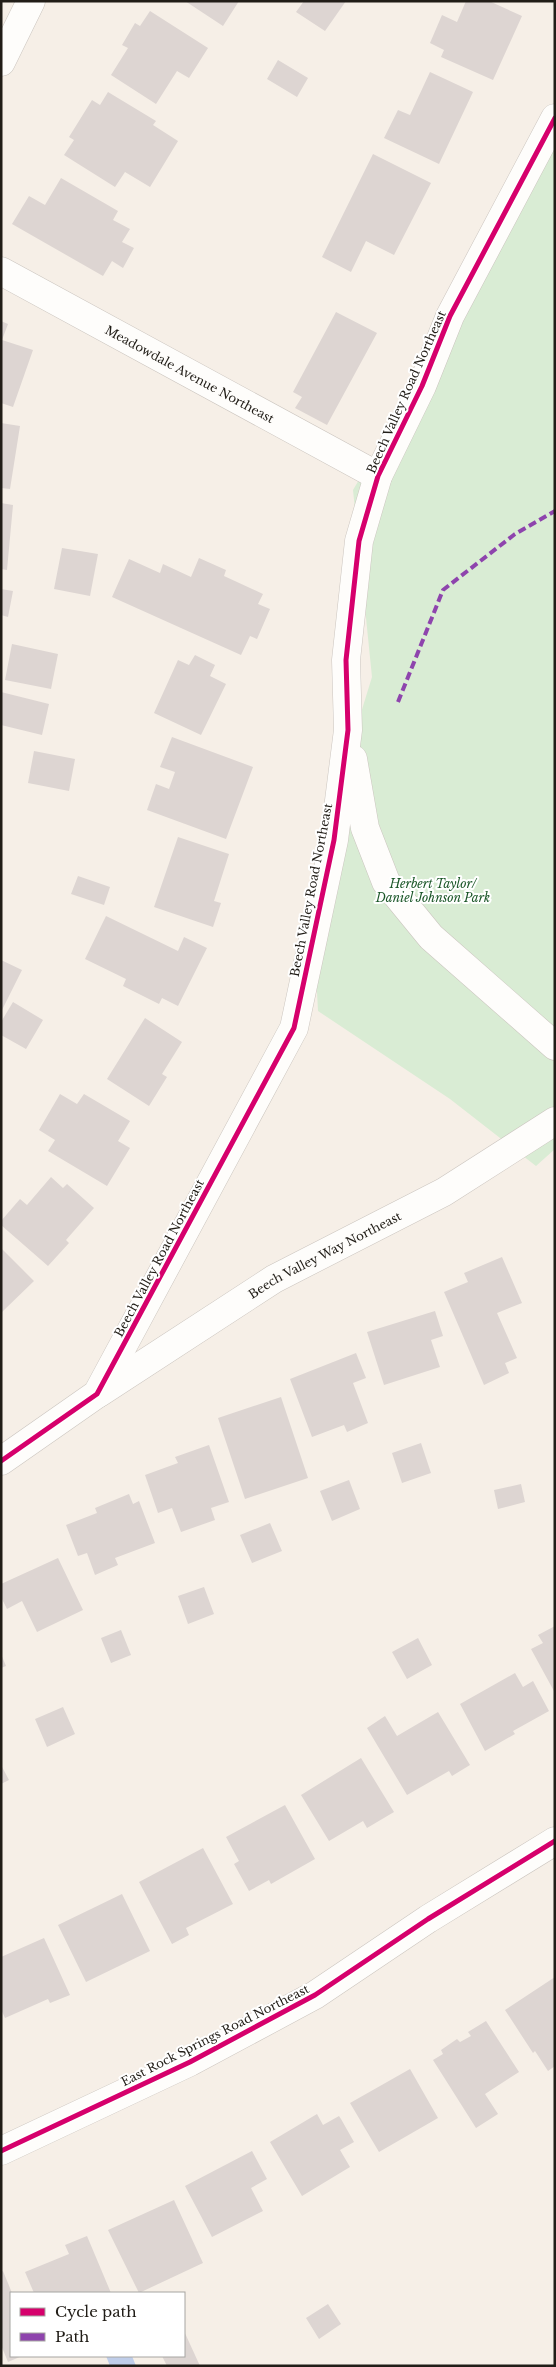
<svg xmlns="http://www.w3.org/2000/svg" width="556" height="2367" font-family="'Libre Baskerville',serif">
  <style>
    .green { fill: #d9ecd4 }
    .water { fill: #bfcde9 }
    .building { fill: #ddd5d2 }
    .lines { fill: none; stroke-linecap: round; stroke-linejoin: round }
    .minor-casing { stroke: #cbc5bf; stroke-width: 29 }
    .tertiary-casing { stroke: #cbc5bf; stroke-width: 29 }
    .minor { stroke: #fefdfb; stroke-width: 28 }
    .tertiary { stroke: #fefdfb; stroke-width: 28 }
    .quiet { stroke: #8e44ad; stroke-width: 4; stroke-dasharray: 8 4; stroke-linecap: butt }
    .cycleway-casing { stroke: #fff; stroke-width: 8 }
    .cycleway { stroke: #d6006c; stroke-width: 5 }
    .labels { text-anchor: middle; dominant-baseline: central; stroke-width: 4; stroke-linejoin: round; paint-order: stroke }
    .street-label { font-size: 12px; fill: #211d17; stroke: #fff }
    .park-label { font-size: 12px; font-style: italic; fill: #1a5627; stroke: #fff }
  </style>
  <rect width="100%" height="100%" fill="#f6efe7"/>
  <!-- green -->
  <path class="green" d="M555 148V1149L536 1166 450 1099 318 1011 311 875 372 677 353 490Z"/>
  <!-- water -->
  <path class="water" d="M106 2356H132L136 2366H110Z"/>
  <!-- building -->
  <path class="building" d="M185 1H239L223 26Z
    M304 1H346L325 31 296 12Z
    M466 1H489L522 16 493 80 441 57 444 50 430 43 442 15 457 22Z
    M150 11 208 48 189 78 177 71 156 104 111 75 128 48 122 45 135 23 140 26Z
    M278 60 308 78 297 97 267 79Z
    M430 72 473 92 439 164 384 138 398 110 410 115Z
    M108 92 156 121 153 125 178 141 150 187 125 172 115 187 64 155 74 140 69 137 92 100 100 105Z
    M373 154 431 183 394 255 366 241 351 272 322 257Z
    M61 178 118 211 113 220 130 229 122 242 134 248 123 268 112 261 103 276 12 224 29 196 45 205Z
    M336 312 377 333 327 425 295 408 302 397 293 392Z
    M1 321 8 324 2 340 33 350 13 407 1 403Z
    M1 423 20 426 10 489 1 488Z
    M1 503 13 505 7 570 1 569Z
    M62 548 98 554 90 596 54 589Z
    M199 558 226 570 224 576 263 594 258 604 270 609 257 639 250 636 241 655 112 597 129 559 160 573 163 564 191 577Z
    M1 589 13 591 8 617 1 615Z
    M12 644 58 654 51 689 5 680Z
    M195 655 215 665 210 676 226 684 201 735 154 713 178 660 189 665Z
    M1 692 49 704 42 735 1 725Z
    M172 737 253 767 226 839 147 810 156 784 169 789 175 772 160 767Z
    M34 751 75 759 69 791 28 783Z
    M178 837 229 854 214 901 221 903 213 927 154 907Z
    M78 876 110 887 104 905 71 894Z
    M106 916 178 951 184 937 207 948 178 1006 162 998 159 1004 123 986 126 979 85 959Z
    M1 960 22 970 1 1012Z
    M13 1002 43 1020 26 1049 1 1035V1022Z
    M145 1018 182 1042 162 1074 167 1077 149 1106 107 1079Z
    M60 1094 77 1104 84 1094 130 1121 118 1141 130 1148 107 1186 48 1151 55 1140 39 1130Z
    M51 1177 63 1188 67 1184 94 1208 66 1240 69 1243 48 1266 1 1225V1221L20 1199 27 1205Z
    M1 1248 34 1281 1 1313Z
    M502 1257 522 1303 497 1313 517 1358 505 1363 509 1373 484 1385 444 1292 468 1282 464 1273Z
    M435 1311 443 1336 431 1340 440 1367 384 1385 367 1332Z
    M356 1353 366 1378 353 1383 368 1423 347 1432 344 1425 312 1437 290 1379Z
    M281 1397 308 1478 245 1499 218 1418Z
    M421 1443 431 1473 402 1483 392 1453Z
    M209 1445 229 1502 211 1508 215 1520 181 1532 172 1508 158 1513 145 1475 178 1463 175 1457Z
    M349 1480 360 1509 332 1521 320 1491Z
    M521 1484 525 1502 498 1509 494 1490Z
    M129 1494 133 1504 139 1501 155 1543 115 1558 118 1565 95 1575 87 1553 78 1556 66 1525 97 1513 95 1508Z
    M270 1523 282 1551 252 1563 240 1535Z
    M58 1558 83 1610 37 1632 22 1601 7 1609 1 1597V1584Z
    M204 1587 214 1614 188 1624 178 1596Z
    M555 1626V1693L531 1649 543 1643 538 1635Z
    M121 1630 131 1655 111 1663 101 1638Z
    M418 1638 432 1665 407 1679 392 1652Z
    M1 1654 6 1666 1 1668Z
    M515 1673 523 1687 533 1681 549 1711 513 1731 515 1734 485 1751 460 1704Z
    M63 1707 75 1734 47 1747 35 1719Z
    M438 1712 470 1765 452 1776 449 1771 407 1795 367 1728 385 1716 397 1736Z
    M361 1758 394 1812 367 1828 363 1821 329 1841 301 1795Z
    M1 1765 9 1780 1 1784Z
    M285 1805 315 1859 271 1884 269 1880 249 1891 234 1864 239 1861 226 1837Z
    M203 1848 233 1904 186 1928 189 1935 172 1944 139 1882Z
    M122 1894 150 1951 86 1982 58 1925Z
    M44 1938 70 1995 50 2003 48 1999 5 2018 1 2009V1957Z
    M555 1977V2066L548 2071 535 2051 533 2053 505 2010Z
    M486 2021 519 2072 485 2094 498 2114 476 2128 433 2060 443 2054 441 2050 457 2039 460 2042 471 2036 468 2032Z
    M410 2069 438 2118 379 2152 350 2103Z
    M317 2114 323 2125 339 2116 341 2119 354 2142 340 2150 350 2167 302 2196 270 2142Z
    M252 2151 267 2179 251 2188 263 2211 212 2237 185 2186Z
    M174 2200 203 2263 139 2293 108 2230Z
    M87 2236 111 2293H34L25 2272 69 2254 65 2245Z
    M3 2271 12 2293 11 2356H22L8 2362 1 2345V2272Z
    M328 2304 341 2324 319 2339 306 2318Z
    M184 2331 200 2366H167L162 2356H184Z"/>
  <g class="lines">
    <!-- minor casing -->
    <g class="minor-casing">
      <g id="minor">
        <path d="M1 62 31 1"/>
        <path id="s1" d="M1 271 378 476"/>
        <path d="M353 759 365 828 386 882 431 937 555 1046"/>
        <path id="s2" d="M99 1393 274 1279 444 1192 555 1121"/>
        <path d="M1 1461 97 1394 294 1028 334 840 348 730 346 660 359 541 378 476 422 386 450 316 555 118"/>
      </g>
    </g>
    <!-- tertiary casing -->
    <g class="tertiary-casing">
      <path id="tertiary" d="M1 2151 190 2062 315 1995 428 1919 555 1841"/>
    </g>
    <!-- minor -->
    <use href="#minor" class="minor"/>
    <!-- tertiary -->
    <use href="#tertiary" class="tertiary"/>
    <!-- quiet -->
    <path class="quiet" d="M398 702 443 590 515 534 555 511"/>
    <!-- cycleway casing -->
    <g class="cycleway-casing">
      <path id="cycleway" d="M1 1461 97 1394 294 1028 334 840 348 730 346 660 359 541 378 476 422 386 450 316 555 118
        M1 2151 190 2062 315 1995 428 1919 555 1841"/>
    </g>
    <!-- cycleway -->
    <use href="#cycleway" class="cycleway"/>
  </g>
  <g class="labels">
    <!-- street labels -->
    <g class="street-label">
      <text stroke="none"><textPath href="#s1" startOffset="215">Meadowdale Avenue Northeast</textPath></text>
      <text transform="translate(406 392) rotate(-66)">Beech Valley Road Northeast</text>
      <text transform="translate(311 890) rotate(-79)">Beech Valley Road Northeast</text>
      <text stroke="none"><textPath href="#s2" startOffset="265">Beech Valley Way Northeast</textPath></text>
      <text transform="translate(159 1258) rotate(-62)">Beech Valley Road Northeast</text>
      <text transform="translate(215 2035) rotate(-27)">East Rock Springs Road Northeast</text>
    </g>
    <!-- park labels -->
    <g class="park-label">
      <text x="433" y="883">Herbert Taylor/<tspan x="433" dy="14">Daniel Johnson Park</tspan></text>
    </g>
  </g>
  <!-- border -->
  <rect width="556" height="2367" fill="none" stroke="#211d17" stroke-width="5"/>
  <!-- legend -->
  <rect x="10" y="2292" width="175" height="65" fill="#ffffff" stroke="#a6a5a2"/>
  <rect x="20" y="2308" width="25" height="8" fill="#d6006c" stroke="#a6a5a2"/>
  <text x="55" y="2317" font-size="15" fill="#211d17">Cycle path</text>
  <rect x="20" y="2333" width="25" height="8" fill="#8e44ad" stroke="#a6a5a2"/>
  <text x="55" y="2342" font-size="15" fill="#211d17">Path</text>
</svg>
